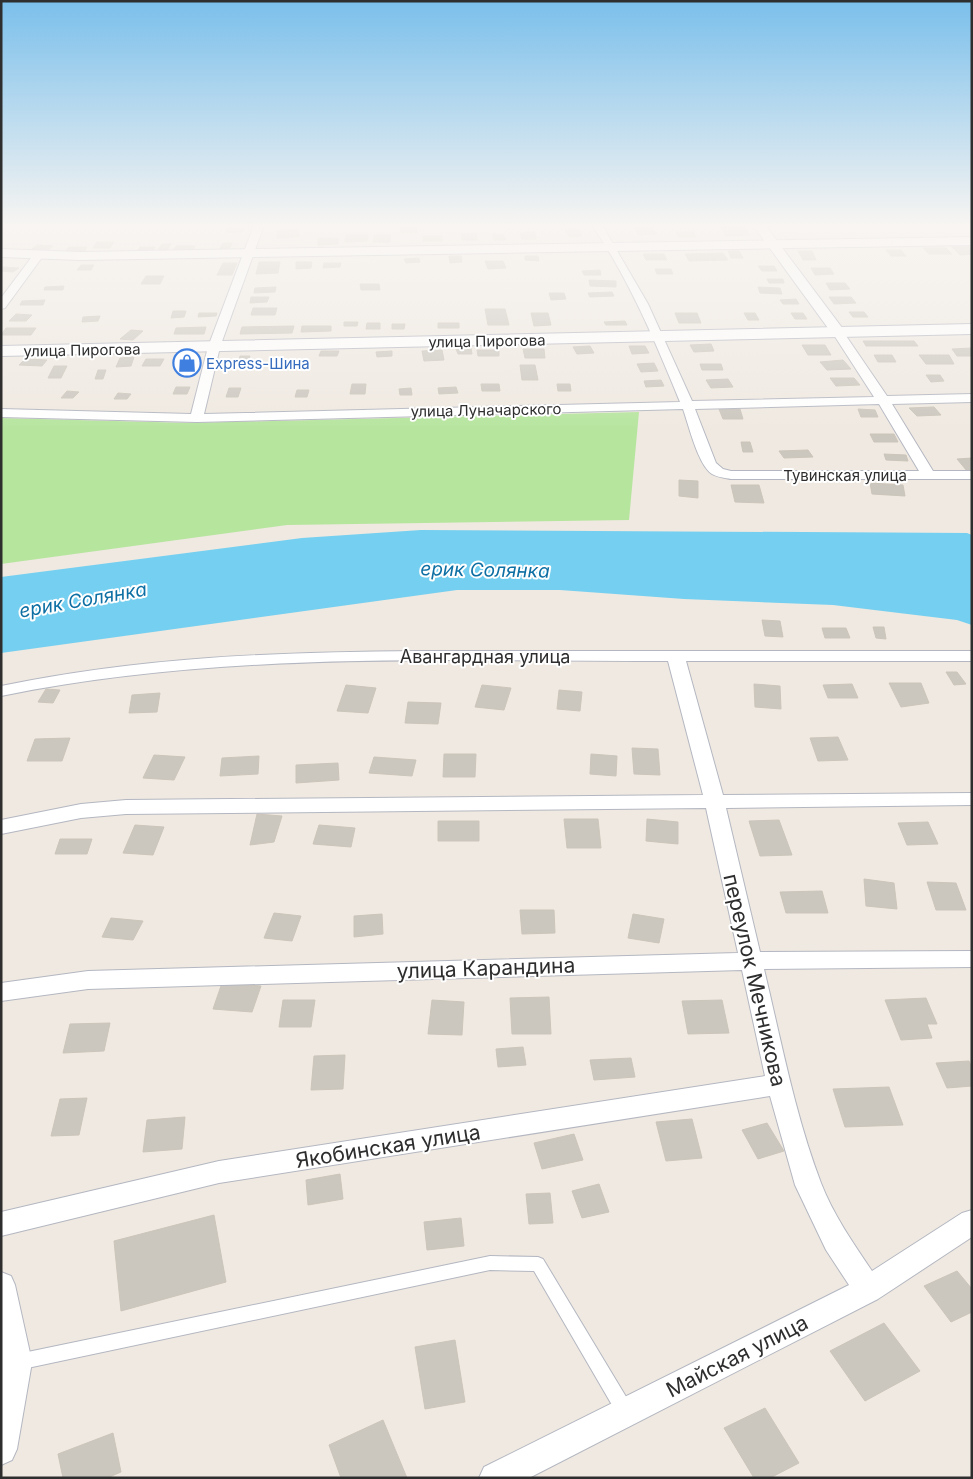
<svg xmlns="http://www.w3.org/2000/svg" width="973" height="1479" font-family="Inter,sans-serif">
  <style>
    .green { fill: #b6e59e }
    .water { fill: #75cff0 }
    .building { fill: #cbc7bf; stroke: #cbc5ba }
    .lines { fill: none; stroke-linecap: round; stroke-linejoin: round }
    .service-casing { stroke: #b4b7c1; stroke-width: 2 }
    .minor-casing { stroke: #b4b7c1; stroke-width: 2 }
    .tertiary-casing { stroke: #b4b7c1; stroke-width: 2 }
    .secondary-casing { stroke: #b4b7c1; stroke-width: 2 }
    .service { fill: #fff; fill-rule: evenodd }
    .minor { fill: #fff; fill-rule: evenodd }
    .tertiary { fill: #fff; fill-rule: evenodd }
    .secondary { fill: #fff; fill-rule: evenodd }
    .labels { text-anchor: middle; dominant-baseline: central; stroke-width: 4; stroke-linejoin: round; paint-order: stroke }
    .far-street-label { font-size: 15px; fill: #2e2e2e; stroke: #fff }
    .far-shop-label { font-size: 15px; fill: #366cbe; stroke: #fff; text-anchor: start }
    .street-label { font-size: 18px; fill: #2e2e2e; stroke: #fff }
    .water-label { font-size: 19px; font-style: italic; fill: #0d6fa3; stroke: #fff }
    .near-street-label { font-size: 21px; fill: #2e2e2e; stroke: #fff }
  </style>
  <rect width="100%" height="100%" fill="#efe9e1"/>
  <!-- green -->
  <path class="green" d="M639 412 629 520 287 525 1 564V418L189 423Z"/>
  <!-- water -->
  <path class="water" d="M421 530 967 533 972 535V625L957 620 833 605 684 599 560 590H457L1 653V577L302 538Z"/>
  <!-- building -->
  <path class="building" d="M721 226H744L749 235 726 236Z
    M228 228 245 229 242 232H226Z
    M400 228H416L417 233H401Z
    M635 228H652L657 234 639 235Z
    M298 230 299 237 277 238V231Z
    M565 230H579L582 236 569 237Z
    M535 232 536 239H522L520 233Z
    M676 232H693L696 237H679Z
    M476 233 477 240H462L461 234Z
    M492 234H503L506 240H494Z
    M346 235H368L367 241 345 242Z
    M374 235H391L390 242H373Z
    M423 236H442V241H423Z
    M318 238H338V244L318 245Z
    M97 242H114L110 248H93Z
    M223 243H232L229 250H219Z
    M162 244H171L167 250H158Z
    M37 245 53 246 48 250 32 249Z
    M176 246H195L193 250H173Z
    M951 246H968L972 249V254L960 255Z
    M69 247H87L84 252H65Z
    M140 247H155L152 251H137Z
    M923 248H946L952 254H929Z
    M886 250H901L906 256H891Z
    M728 251H739L743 258H731Z
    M798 251H812L816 260H803Z
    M723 253 728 260 689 261 685 254Z
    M643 254H664L667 260H646Z
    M449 256H461L462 262 450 263Z
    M525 256H538L539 261 525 260Z
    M419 258 420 262 406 263 404 259Z
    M485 261H503L506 268 488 269Z
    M259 262H280L278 273 256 274Z
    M296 262H312L311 268 296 269Z
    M223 263H237L232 275H217Z
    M324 263H341L340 267 323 268Z
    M81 265H94L91 270H77Z
    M758 266H774L777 271H762Z
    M1 267H2L19 268 13 272 1 271Z
    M811 268H830L834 274 815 275Z
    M655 269H671L673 274H657Z
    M600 270 601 275H584L582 271Z
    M146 276H164L160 284H141Z
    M767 279H783L784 283H769Z
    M589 280 616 281V287L590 286Z
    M826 283H845L850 289 830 290Z
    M360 284H379L380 290H361Z
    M64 286 63 290H44L45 287Z
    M276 287 275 292 254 293 255 288Z
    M758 287 780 288 782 294 760 293Z
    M612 292 614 296 590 297 588 293Z
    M549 293H564L566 299 551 300Z
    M251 297H269L267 302 250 303Z
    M829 297H851L856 303 834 304Z
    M796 299 799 304H783L780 300Z
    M45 300 43 305H20L22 301Z
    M253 308H277L275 315H251Z
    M485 309H505L509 325H488Z
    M173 311H186L184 317 171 318Z
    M849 312H864L868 317H853Z
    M199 313H217L216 316 198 317Z
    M531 313H548L551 325 534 326Z
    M675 313H697L701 323H679Z
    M744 313H755L759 320H748Z
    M791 313H803L807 319H795Z
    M16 314 32 315 26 321H9Z
    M100 316 98 321 82 322 83 317Z
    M625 321 627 325H606L604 322Z
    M344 322H358L357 326H344Z
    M367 323H380V329H366Z
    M438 323H459V328H438Z
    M392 324H405L404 329H392Z
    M294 326 292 333 240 334 242 327Z
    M302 326H331V331L301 332Z
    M206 327 204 334H174L176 328Z
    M6 328H36L31 335H1Z
    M131 330 143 331 133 340 120 339Z
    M863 341H914L918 346H866Z
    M711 344 714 351 694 352 690 345Z
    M802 345H825L831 355H808Z
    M590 346 594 353 577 354 573 347Z
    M629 346H645L649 353 632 354Z
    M471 348 472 354H458L456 349Z
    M972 348V356H957L952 349Z
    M523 349H544L545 358H525Z
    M442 350 444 360 424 361 422 351Z
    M477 350H499V356H478Z
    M321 351H339L337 356H319Z
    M392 351V356L377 357 376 352Z
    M874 355H892L896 362H878Z
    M919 355H949L954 364H926Z
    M240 356H250L247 366H237Z
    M134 357 131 366 116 367 120 358Z
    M184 357H201L199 364 181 365Z
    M25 359 47 360 42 366 19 365Z
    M146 359H164L160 366H142Z
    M843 360 851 369 827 370 820 362Z
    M654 363 658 371 641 372 637 364Z
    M700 364H721L723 370H702Z
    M520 365H535L538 380H522Z
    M54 366H67L61 378H48Z
    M98 370H106L103 379H95Z
    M926 375H940L944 381 931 382Z
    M830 378H854L860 385 836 386Z
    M728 379 733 387 711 388 706 380Z
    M661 380 664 386 646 387 644 381Z
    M352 384H366L365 394H350Z
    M481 384H499L500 391H482Z
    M557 384H570L571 391H558Z
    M176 387H190L187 394H173Z
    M456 387 458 393 439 394 438 388Z
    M229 388H241L238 397H226Z
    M411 388 412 395H400L399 389Z
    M297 390H309L307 397H295Z
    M67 391 79 392 73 398H61Z
    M118 393 131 394 127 399H114Z
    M934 407 941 415 917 416 909 408Z
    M719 409H740L743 419H723Z
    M858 409 875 410 878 417H861Z
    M870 434H894L898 442H874Z
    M741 442H750L753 452H743Z
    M808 450 813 457 784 458 779 451Z
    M884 454 906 455 908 461 886 460Z
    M972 458V471H967L957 459Z
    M679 480 698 481V498L679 496Z
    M870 483 903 485 905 496 872 494Z
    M731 485H759L764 503 735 502Z
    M762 620 780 621 783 637 765 636Z
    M873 627H884L886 639 876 638Z
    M822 628H846L850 638H825Z
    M946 672H957L966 684 954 685Z
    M889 683H921L929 703 901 707Z
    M754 684 780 686 781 709 755 707Z
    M852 684 858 698H828L823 685Z
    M346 685 376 688 368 713 337 711Z
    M482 685 511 688 504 710 475 707Z
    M46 689 60 690 53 703 38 702Z
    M559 690 582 692 580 711 557 709Z
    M160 693 157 712 129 713 132 695Z
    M408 702 441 703 438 724 405 723Z
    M838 737 848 760 818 761 810 738Z
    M70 738 62 761H27L35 739Z
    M632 748 658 749 660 775 634 774Z
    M444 754H476L475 777H443Z
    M591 754 617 756 616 776 590 774Z
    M154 755 185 757 174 780 143 778Z
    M259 756 258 774 220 776 222 758Z
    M374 757 416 760 412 776 369 773Z
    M338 763 339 780 296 783V765Z
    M257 814 282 816 274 842 250 845Z
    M564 819H598L601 848H567Z
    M647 819 678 822V844L646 841Z
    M779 820 792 855 760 856 749 821Z
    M438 821H479V841H438Z
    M928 822 938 844 907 845 898 823Z
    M135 825 164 827 153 855 123 853Z
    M319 825 355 828 351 847 313 844Z
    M60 839H92L87 854H55Z
    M864 879 894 883 897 909 866 906Z
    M927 882 956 883 966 910H936Z
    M822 891 828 913H786L780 892Z
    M520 910H554L555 933 522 934Z
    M274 913 301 916 292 941 264 938Z
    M382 914 383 934 354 937V916Z
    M633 914 664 919 659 943 628 938Z
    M111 918 143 921 133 940 102 937Z
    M222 983 261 986 252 1012 213 1009Z
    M549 997 551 1034H512L510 998Z
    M926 998 937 1024H927L932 1038 901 1040 885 1000Z
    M283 1000H315L311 1027H279Z
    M432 1000 464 1002 462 1035 428 1034Z
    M722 1000 729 1033 688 1034 682 1001Z
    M110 1023 104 1051 63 1053 70 1024Z
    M523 1047 526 1065 498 1067 496 1049Z
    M345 1055 343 1089 311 1090 314 1056Z
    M631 1058 635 1077 594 1080 590 1060Z
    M969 1061 972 1068V1086L947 1088 936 1063Z
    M889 1087 903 1125 845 1127 833 1089Z
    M87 1098 79 1135 51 1136 60 1099Z
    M185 1117 182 1149 143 1152 147 1120Z
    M692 1119 702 1158 666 1161 656 1122Z
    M767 1123 784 1151 758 1159 742 1130Z
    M574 1134 583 1160 542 1169 534 1143Z
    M340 1174 343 1199 308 1205 306 1180Z
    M599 1184 609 1212 582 1218 572 1191Z
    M550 1193 553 1223 529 1224 526 1194Z
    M214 1215 226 1282 121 1311 114 1241Z
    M461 1218 464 1246 427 1250 424 1222Z
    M957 1271 972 1289V1312L951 1322 924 1286Z
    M884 1323 920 1371 865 1401 830 1351Z
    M455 1340 465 1402 425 1409 415 1347Z
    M765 1408 799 1463 770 1478H754L724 1428Z
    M383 1420 407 1478H341L329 1445Z
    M113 1433 121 1472 107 1478H63L58 1454Z"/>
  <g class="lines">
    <!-- service casing -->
    <g class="service-casing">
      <path id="service" d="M490 1256 538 1257 543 1259 631 1405 633 1411 631 1417 625 1419 619 1417 534 1271 490 1270 18 1370 12 1367 10 1362 12 1357 18 1354Z"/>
    </g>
    <!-- minor casing -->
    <g class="minor-casing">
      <path id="minor" d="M254 225H264L220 347 204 414 680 402C655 341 629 279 592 225H602L648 304 692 401 874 397 832 332 834 330H842L887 396 972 394V402L892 404 933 471H972V479H731C725 478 717 477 712 474 698 465 689 426 683 409L197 422 1 417V409L191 414 208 347ZM879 404 919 471H731L723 469 716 463 695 409Z
        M38 253 43 256 5 308 1 309V298L34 254Z
        M418 651H972V661H686L723 795 972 793V805L726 808 760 952 972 951V967L764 969C781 1040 795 1115 821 1183 833 1214 853 1243 872 1271L962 1213 972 1210V1237L878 1299 529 1478H479L484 1467 849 1285 826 1250 795 1185 770 1096 219 1183 1 1236V1212L219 1161 765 1076 742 970 88 989 1 1001V983L88 971 738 953 706 808 126 814 81 818 1 834V820L81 804 126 800 703 795 668 661C446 661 220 651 1 696V686C142 657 276 652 418 651Z
        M1 1272 11 1276 15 1285 32 1362 17 1449 12 1460 1 1465Z"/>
    </g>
    <!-- tertiary casing -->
    <g class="tertiary-casing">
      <path id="tertiary" d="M753 225H765L843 329 845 332 843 335H833Z"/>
    </g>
    <!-- secondary casing -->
    <g class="secondary-casing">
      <path id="secondary" d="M972 237V245L80 260 1 257V249L80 252Z
        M972 324V334L1 356V346Z"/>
    </g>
    <!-- service -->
    <use href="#service" class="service"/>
    <!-- minor -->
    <use href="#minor" class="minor"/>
    <!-- tertiary -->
    <use href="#tertiary" class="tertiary"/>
    <!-- secondary -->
    <use href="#secondary" class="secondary"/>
  </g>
  <!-- sky -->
  <linearGradient id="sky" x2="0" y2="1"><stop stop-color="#7abfeb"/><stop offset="0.52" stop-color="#f8f5f2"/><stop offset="1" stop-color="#f8f5f2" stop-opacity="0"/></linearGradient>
  <rect width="973" height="432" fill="url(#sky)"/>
  <!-- icons -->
  <defs>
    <g id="shop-ring" transform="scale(1.4375)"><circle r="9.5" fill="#fff" stroke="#3f7fe0" stroke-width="1.5"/><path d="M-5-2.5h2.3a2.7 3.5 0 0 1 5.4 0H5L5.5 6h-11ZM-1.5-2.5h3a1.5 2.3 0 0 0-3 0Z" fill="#3f7fe0"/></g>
  </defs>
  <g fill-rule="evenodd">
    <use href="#shop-ring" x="187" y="363"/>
  </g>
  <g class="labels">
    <!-- far-street labels -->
    <g class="far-street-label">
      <text transform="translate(487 341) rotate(-1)">улица Пирогова</text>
      <text transform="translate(82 350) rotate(-1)">улица Пирогова</text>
      <text transform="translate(486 410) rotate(-1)">улица Луначарского</text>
      <text x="845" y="475">Тувинская улица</text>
    </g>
    <!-- far-shop labels -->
    <g class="far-shop-label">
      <text x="206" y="363">Express-Шина</text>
    </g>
    <!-- street labels -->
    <g class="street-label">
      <text x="485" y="656">Авангардная улица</text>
    </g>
    <!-- water labels -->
    <g class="water-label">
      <text transform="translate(485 570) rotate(1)">ерик Солянка</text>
      <text transform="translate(83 600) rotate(-10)">ерик Солянка</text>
    </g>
    <!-- near-street labels -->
    <g class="near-street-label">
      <text transform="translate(486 968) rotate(-2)">улица Карандина</text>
      <text transform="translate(755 980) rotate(77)">переулок Мечникова</text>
      <text transform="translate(388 1146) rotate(-9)">Якобинская улица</text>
      <text transform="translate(737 1356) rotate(-27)">Майская улица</text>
    </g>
  </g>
  <!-- border -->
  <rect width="973" height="1479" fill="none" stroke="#2e2e2e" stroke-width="5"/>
</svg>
